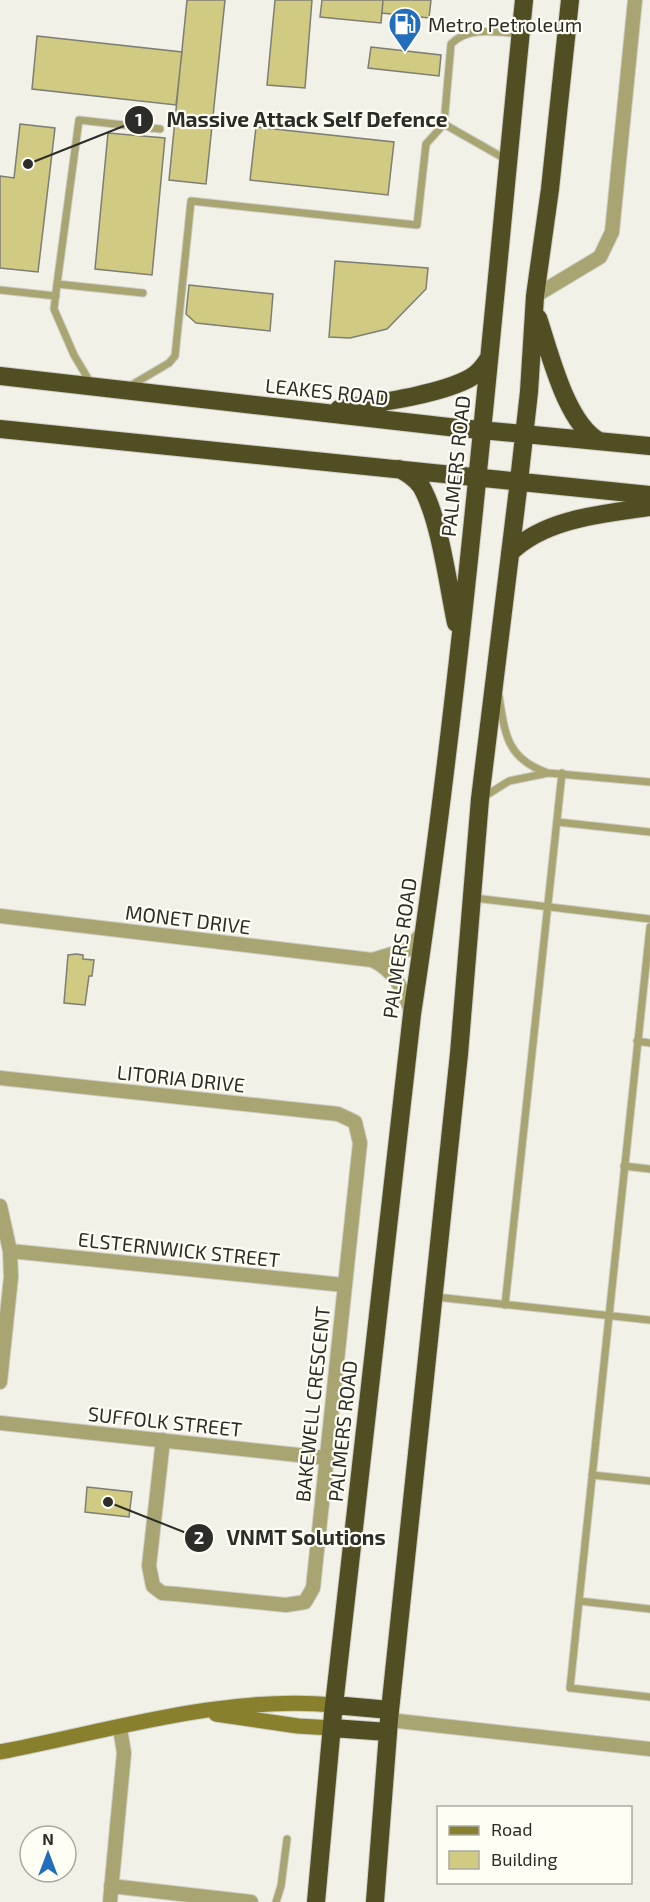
<svg xmlns="http://www.w3.org/2000/svg" width="650" height="1902" font-family="'Exo 2',sans-serif">
  <style>
    .building { fill: #d0ca82; stroke: #7e7e74; stroke-width: 1.5 }
    .lines { fill: none; stroke-linecap: round; stroke-linejoin: round }
    .lane-casing { stroke: #cecec5; stroke-width: 9 }
    .street-casing { stroke: #cecec5; stroke-width: 16 }
    .secondary-casing { stroke: #cecec5; stroke-width: 17 }
    .highway-casing { stroke: #cecec5; stroke-width: 20 }
    .lane { stroke: #a9a573; stroke-width: 7 }
    .street { stroke: #a9a573; stroke-width: 14 }
    .secondary { stroke: #88802d; stroke-width: 15 }
    .highway { stroke: #524e24; stroke-width: 18 }
    .labels { text-anchor: middle; dominant-baseline: central; stroke-width: 4.5; stroke-linejoin: round; paint-order: stroke }
    .poi-label { font-size: 20px; fill: #2c2c28; stroke: #fffef4; text-anchor: start }
    .street-label { font-size: 20px; fill: #2c2c28; stroke: #fffef4 }
    .leader { fill: none; stroke: #2c2c28; stroke-width: 2 }
    .callout-dot { fill: #2c2c28; stroke: #fffef4; stroke-width: 2 }
    .mark-label { font-size: 18px; text-anchor: middle; font-weight: bold; fill: #fff }
    .callout-label { font-size: 21px; text-anchor: middle; font-weight: bold; fill: #2c2c28; stroke: #fffef4; stroke-width: 4.5; stroke-linejoin: round; paint-order: stroke }
  </style>
  <rect width="100%" height="100%" fill="#f2f1e7"/>
  <!-- building -->
  <path class="building" d="M187 0H225L206 184 169 180Z
    M275 0H312L305 88 267 85Z
    M322 0H383L381 23 320 17Z
    M383 0H431L429 18 382 13Z
    M37 36 182 52 176 105 32 89Z
    M371 47 441 55 439 76 368 68Z
    M20 124 55 128 38 272 0 268V176L14 178Z
    M256 127 394 142 388 195 250 180Z
    M108 133 165 138 152 275 95 269Z
    M335 261 428 268 426 289 387 329 350 338 329 337Z
    M189 285 273 294 270 331 196 323 186 314Z
    M76 954 83 955V959L94 960 92 976H89L85 1005 64 1003 68 955Z
    M87 1487 132 1492 129 1517 85 1512Z"/>
  <g class="lines">
    <!-- lane casing -->
    <g class="lane-casing">
      <path id="lane" d="M507 160 444 124 451 44C469 26 497 32 520 34
        M57 284 79 120 160 129
        M0 290 56 296
        M90 382 74 355 54 309 57 284 143 293
        M130 386 169 363 175 356 191 201 417 225 426 144 444 124
        M499 696C505 735 507 759 548 773
        M482 798 509 781 548 773 650 782
        M557 822 650 832
        M474 898 650 919
        M650 927 579 1601 650 1609
        M637 1041 650 1043
        M624 1166 650 1169
        M436 1297 650 1320
        M505 1305 562 773
        M592 1475 650 1481
        M579 1601 570 1688 650 1697
        M276 1902 281 1886 287 1839"/>
    </g>
    <!-- street casing -->
    <g class="street-casing">
      <path id="street" d="M535 296 600 257 612 232 635 0
        M0 916 372 960 409 949 423 932
        M372 960C394 970 403 989 411 1011
        M0 1078 338 1114 355 1122 360 1143 313 1588 305 1602 286 1605 176 1594 162 1593 153 1586 149 1566 163 1440
        M0 1206 10 1251 11 1277 0 1382
        M10 1251 344 1285
        M0 1423 326 1458
        M389 1720 650 1749
        M111 1886 251 1902
        M110 1902 124 1753 120 1728"/>
    </g>
    <!-- secondary casing -->
    <g class="secondary-casing">
      <path id="secondary" d="M216 1714 298 1726 332 1728
        M0 1752C110 1731 221 1695 334 1705"/>
    </g>
    <!-- highway casing -->
    <g class="highway-casing">
      <path id="highway" d="M538 318C550 353 566 423 599 441
        M0 376 449 427 650 446
        M339 409C376 403 439 395 470 378 479 373 484 366 489 358
        M0 429 650 495
        M399 469C408 473 415 478 421 486 440 519 448 585 456 623
        M510 553C545 518 603 514 650 507
        M334 1705 390 1710
        M332 1728 388 1732
        M316 1902 333 1714 412 1014C463 678 490 338 524 0
        M375 1902 389 1720 459 1054 480 799 519 481 529 392 535 296 550 189 570 0"/>
    </g>
    <!-- lane -->
    <use href="#lane" class="lane"/>
    <!-- street -->
    <use href="#street" class="street"/>
    <!-- secondary -->
    <use href="#secondary" class="secondary"/>
    <!-- highway -->
    <use href="#highway" class="highway"/>
  </g>
  <!-- icons -->
  <defs>
    <g id="fuel-pin" transform="scale(1.725)"><path d="M0 17L-7.5 6A9.5 9.5 0 1 1 7.5 6Z" fill="#236dbd" stroke="#fffef4"/><path d="M-5.5-6h7V0h2V4h1.3V-2.5L3-4.5l.8-.8L6-3V5H2.5V1h-1V6h-7ZM-4.2-4.7v3.2H.2V-4.7Z" fill="#fff"/></g>
  </defs>
  <g fill-rule="evenodd">
    <use href="#fuel-pin" x="405" y="24"/>
  </g>
  <g class="labels">
    <!-- poi labels -->
    <g class="poi-label">
      <text x="428" y="24">Metro Petroleum</text>
    </g>
    <!-- street labels -->
    <g class="street-label">
      <text transform="translate(327 391) rotate(6)">LEAKES ROAD</text>
      <text transform="translate(455 466) rotate(-84)">PALMERS ROAD</text>
      <text transform="translate(188 919) rotate(7)">MONET DRIVE</text>
      <text transform="translate(399 948) rotate(-82)">PALMERS ROAD</text>
      <text transform="translate(181 1078) rotate(6)">LITORIA DRIVE</text>
      <text transform="translate(179 1249) rotate(6)">ELSTERNWICK STREET</text>
      <text transform="translate(312 1404) rotate(-84)">BAKEWELL CRESCENT</text>
      <text transform="translate(165 1421) rotate(6)">SUFFOLK STREET</text>
      <text transform="translate(342 1431) rotate(-84)">PALMERS ROAD</text>
    </g>
  </g>
  <!-- callouts -->
  <path class="leader" d="M28 164L139 120M108 1502L199 1538"/>
  <g class="callout-dot">
    <circle cx="28" cy="164" r="6"/>
    <circle cx="108" cy="1502" r="6"/>
    <circle cx="139" cy="120" r="15"/>
    <circle cx="199" cy="1538" r="15"/>
  </g>
  <g class="mark-label">
    <text x="139" y="126">1</text>
    <text x="199" y="1544">2</text>
  </g>
  <g class="callout-label">
    <text x="307" y="127">Massive Attack Self Defence</text>
    <text x="306" y="1545">VNMT Solutions</text>
  </g>
  <!-- legend -->
  <rect x="437" y="1806" width="195" height="78" fill="#fffef4" stroke="#abaaa2" stroke-width="1.5"/>
  <rect x="449" y="1826" width="30" height="9" fill="#88802d" stroke="#abaaa2" stroke-width="1.5"/>
  <text x="491" y="1836" font-size="18" fill="#2c2c28">Road</text>
  <rect x="449" y="1851" width="30" height="18" fill="#d0ca82" stroke="#abaaa2" stroke-width="1.5"/>
  <text x="491" y="1866" font-size="18" fill="#2c2c28">Building</text>
  <!-- north arrow -->
  <g transform="translate(48 1854)"><circle r="28" fill="#fffef4" stroke="#abaaa2" stroke-width="1.5"/>
  <path d="M0-4.5L10 22L0 15L-10 22Z" fill="#236dbd"/>
  <text y="-9" font-size="16" font-weight="bold" text-anchor="middle" fill="#2c2c28">N</text>
  </g>
</svg>
